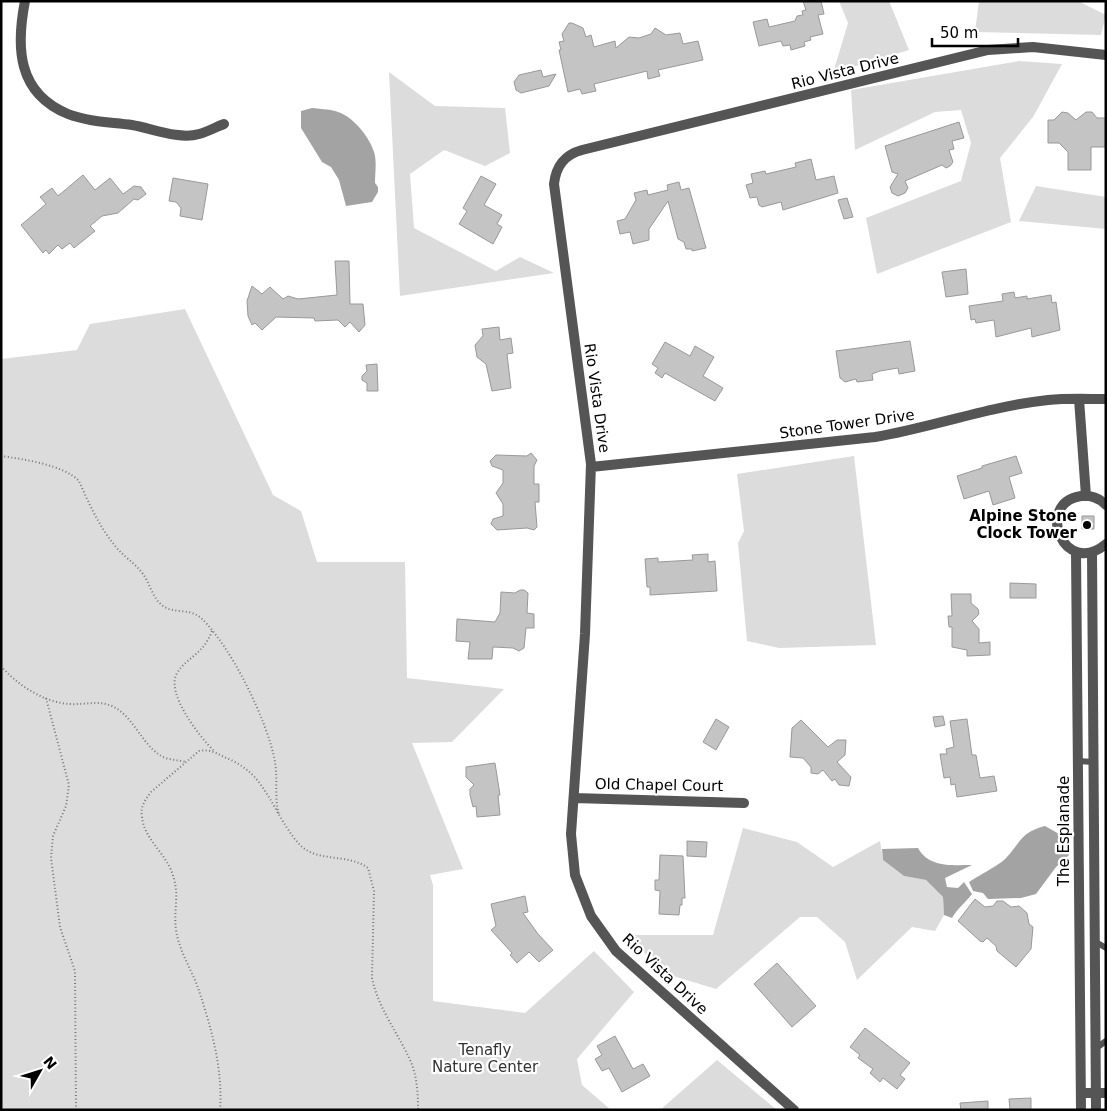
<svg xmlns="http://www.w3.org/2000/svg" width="1107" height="1111" font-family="'DejaVu Sans',sans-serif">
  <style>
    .green { fill: #dcdcdc }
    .water { fill: #a3a3a3 }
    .building { fill: #c4c4c4; stroke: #999 }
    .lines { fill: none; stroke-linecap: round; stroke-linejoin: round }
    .path { stroke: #777; stroke-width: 2; stroke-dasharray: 1 2.5; stroke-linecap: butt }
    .lane { stroke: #555; stroke-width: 6 }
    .street { stroke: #555; stroke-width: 10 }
    .poi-dot { fill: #000; stroke: #fff; stroke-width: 2 }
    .labels { text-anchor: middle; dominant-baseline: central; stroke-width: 4.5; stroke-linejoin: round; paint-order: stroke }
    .street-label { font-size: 15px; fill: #000; stroke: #fff }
    .poi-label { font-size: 15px; font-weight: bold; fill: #000; stroke: #fff; text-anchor: end }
    .park-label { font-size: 15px; fill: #333; stroke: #fff }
  </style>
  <rect width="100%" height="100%" fill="#fff"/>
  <!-- green -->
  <path class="green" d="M839 1H889L909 50 833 73 848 23Z
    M979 1H1078L1106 15 1101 35 975 32Z
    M1019 61 1062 64 1033 117 1000 158 1011 222 877 274 866 218 961 181 971 143 961 110 935 112 855 150 851 90Z
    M389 72 435 106 505 108 510 153 485 166 444 150 410 174 414 228 496 271 520 257 554 273 400 296Z
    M1036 186 1106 197V229L1019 221Z
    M185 309 273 495 301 511 317 562H405L407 678 504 689 452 742 412 743 463 869 430 875 433 885V1001L525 1013 594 951 634 992 577 1059 582 1085 611 1110H1V359L77 350 90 324Z
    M854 456 876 645 779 648 747 641 738 543 744 531 737 474Z
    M743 828 797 842 833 867 880 841 883 860 904 876 926 880 943 897 944 915 935 931 912 927 857 980 845 942 817 917H800L716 989 660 972 630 935H713Z
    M717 1060 777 1110H660Z"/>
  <!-- water -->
  <path class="water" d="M312 108C319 109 328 109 335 111 352 115 369 136 374 152 377 161 375 173 375 183L378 187V192L372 202 346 206 339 180 331 167 322 162 301 128V111Z
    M1045 826 1068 839 1069 855 1056 867 1036 894 1021 898 988 899 983 893 973 891 969 882C978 876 1001 864 1006 858 1021 842 1021 832 1045 826Z
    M918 848C929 868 952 865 972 865L945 878 947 887 958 888 964 882 972 894C965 903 957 909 952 918L944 915 943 897 926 880 904 876 883 860 882 849Z"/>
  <!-- building -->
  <path class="building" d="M803 1H821L824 14 818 15 823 34 810 37 811 40 804 42 805 46 791 50 790 45 783 46 781 41 759 46 753 22 767 19 769 27 795 21 797 16 803 15 802 11 806 10Z
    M569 23H572L583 28 586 37 591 35 594 47 615 41 616 48 629 37 639 38 651 34 655 28 666 35 680 33 683 44 698 41 703 60 658 70 660 76 648 79 647 71 594 84 596 91 582 94 580 89 568 92 559 50H561L559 42 564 41 562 34Z
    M541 70 543 77 556 74 549 86 521 93 516 90 514 82 519 75Z
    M1062 112 1068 113 1076 120 1086 112H1092L1097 118H1106V147H1091V170H1068V152L1059 143H1048V120H1054Z
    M959 122 964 138 952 141 954 149 949 150 953 162 950 166 946 168 942 165 905 181 908 188 905 193 898 196 892 193 890 187 898 174 892 172 885 146Z
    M811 159 816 180 834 176 838 193 783 210 781 202 762 207 759 205 757 197 750 198 746 185 753 183 751 174 765 171 766 174 796 167 795 163Z
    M83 175 95 190 110 178 123 194 134 186 141 187 146 194 138 200 134 199 118 213 102 216 90 226 95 231 74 248 70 243 62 249 58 245 49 254 46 250 43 253 21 225 46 204 40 197 52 188 58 196Z
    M481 176 496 184 484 205 502 215 497 224 502 227 493 244 459 224 467 211 463 208Z
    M173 178 208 184 202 220 180 216 181 208 176 202 169 201Z
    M679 182 681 190 689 188 706 248 692 251V249H686L684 242 678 239 668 201 649 229V240L633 244 630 232 620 234 617 221 625 219 636 200 634 193 647 190 648 195 668 190 667 185Z
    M847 198 853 217 844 219 838 200Z
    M335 261H349L350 304H363L365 325 359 332 350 322 345 327 338 320 315 321 314 318 276 317 262 330 255 323 252 325 248 316 247 301 252 286 262 294 270 287 283 299 288 296 298 299 337 295Z
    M966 269 968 294 946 297 942 272Z
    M1014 292 1015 298 1027 296V299L1051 295 1052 303 1056 302 1060 330 1032 337 1031 328 996 337 994 320 976 323 975 319 971 320 969 306 1003 301 1002 294Z
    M499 327 500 340 511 338 513 353 507 354 511 388 492 391 486 364 477 357 475 345 483 336 482 329Z
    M910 341 915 371 899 374 898 368 880 371 872 374 873 380 857 382 856 379 845 382 840 378 836 351Z
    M665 342 690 356 695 346 714 357 703 376 723 388 715 401 665 373 662 378 655 373 658 368 652 364Z
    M377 364 378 391H367V383L362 380V376L367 371 366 365Z
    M531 453 537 460 534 466V484H539V502H535L537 527 534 530 527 528 497 530 491 524 493 519 503 516V504L496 493 503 483V470L492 466 490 461 496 455 527 456Z
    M1016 456 1022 473 1009 477 1015 498 993 505 989 491 964 499 957 476 982 468V466Z
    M1082 516H1094V529H1082Z
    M708 554V562L715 561 717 591 650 595V587H647L645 559 658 558V562L693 560 692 555Z
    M1010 583 1036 584V598H1010Z
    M520 590H524L528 593 527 613 534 614V628H526L524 648 519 651 513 648 493 647 492 659H468L470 642 456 641 457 619 495 622 500 613 501 592 515 593Z
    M951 594H971V603L978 609 979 614 972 621 979 629V643L990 642V655L967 656V650L952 647V627H949L948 616H952Z
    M943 716 945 725 935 727 933 717Z
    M716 719 729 727 716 750 703 742Z
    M967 719 972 755H976L980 778 994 776 997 791 957 797 955 784 951 785 950 777 944 778 940 754H947L946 749 954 747 950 721Z
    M801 720 828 747 837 740H846L845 755 837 762 851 777 849 786 839 785 835 779 832 781 823 770 818 774 811 773V767L803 758 790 757 792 728Z
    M495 763 500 795H498L500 815 477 817 476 806 473 807 470 795V789L474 785 466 777V767Z
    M687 841 707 842 706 857 687 856Z
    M660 855 683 856 685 898H682V905H680L679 915 659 914 660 891 655 890V880H659Z
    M525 896 528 912 523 913 538 934 553 950 539 962 529 952 517 963 510 955 512 953 491 930 496 926 491 904Z
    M975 899 985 907 993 906 997 901H1003L1011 907 1019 906 1027 913 1029 924 1033 927 1031 949 1016 967 997 951 996 946 987 938 983 942 980 941 958 921Z
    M777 963 816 1006 792 1027 754 984Z
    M865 1028 910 1063 900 1075 905 1079 897 1089 883 1078 880 1082 870 1073 873 1069 858 1058 860 1055 850 1047Z
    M615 1036 633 1069 643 1064 650 1076 622 1092 609 1068 602 1071 595 1059 602 1055 597 1046Z
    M1031 1098V1110H1010L1009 1099Z
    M988 1101V1110H961L960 1103Z"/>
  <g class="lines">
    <!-- path -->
    <path class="path" d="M1 456C23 459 64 465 79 481 89 504 100 528 116 547 124 557 135 563 143 574 150 583 152 598 163 606 174 614 190 608 201 618 231 646 268 722 275 762 278 779 274 797 279 815
      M212 631C203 655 188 656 177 673 165 693 200 737 214 751
      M1 666C17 685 45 703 70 704 85 705 98 700 112 706 135 717 141 745 163 757 170 760 178 760 186 762
      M46 698 69 785 66 806 53 836 51 858 60 927 75 971 76 1110
      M220 1110C223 1071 212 1030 200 994 194 973 179 952 176 930 173 908 181 894 171 870 163 851 144 838 142 817 140 807 145 800 151 792L199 751C208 749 215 752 224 757 232 760 241 765 247 770 268 786 280 824 300 845 318 863 348 853 368 868L374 891 372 978C378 1008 398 1033 410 1060 417 1075 418 1093 418 1110"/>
    <!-- lane -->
    <path class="lane" d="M1078 761 1093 762
      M1094 941 1106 948
      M1095 1049 1106 1041"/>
    <!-- street -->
    <path class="street" d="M25 1C16 47 17 93 68 114 88 122 111 122 132 125 151 128 179 140 199 134 207 132 216 127 224 124
      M1079 399 1086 496
      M591 467 875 437C933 427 990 406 1048 400 1067 398 1087 399 1106 399
      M1106 505C1100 498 1090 495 1081 496 1034 503 1064 579 1106 544
      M1076 552 1081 1110
      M1092 553 1096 1110
      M574 798 744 803
      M1081 1093H1106
      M794 1110 616 951 591 916 575 875 571 834 585 634 591 464 554 184C556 166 564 155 582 150L988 50 1033 47 1106 55"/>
  </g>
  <!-- markers -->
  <circle class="poi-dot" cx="1087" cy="525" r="5"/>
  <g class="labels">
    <!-- street labels -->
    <g class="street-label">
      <text transform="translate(845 71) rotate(-14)">Rio Vista Drive</text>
      <text transform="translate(597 398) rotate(82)">Rio Vista Drive</text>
      <text transform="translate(847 424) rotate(-8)">Stone Tower Drive</text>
      <text transform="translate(659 785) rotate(1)">Old Chapel Court</text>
      <text transform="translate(1064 831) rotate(-90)">The Esplanade</text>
      <text transform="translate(665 974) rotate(43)">Rio Vista Drive</text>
    </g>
    <!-- poi labels -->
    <g class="poi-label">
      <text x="1077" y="516">Alpine Stone<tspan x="1077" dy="17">Clock Tower</tspan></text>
    </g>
    <!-- park labels -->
    <g class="park-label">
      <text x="485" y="1050">Tenafly<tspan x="485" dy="17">Nature Center</tspan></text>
    </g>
  </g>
  <!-- border -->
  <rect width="1107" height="1111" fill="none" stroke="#000000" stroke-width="5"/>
  <!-- north arrow -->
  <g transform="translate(40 1071) rotate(51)" stroke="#ffffff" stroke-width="4" paint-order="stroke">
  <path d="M0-4L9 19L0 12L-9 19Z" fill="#000000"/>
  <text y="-8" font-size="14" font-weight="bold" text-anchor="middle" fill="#000000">N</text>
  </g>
  <!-- scale -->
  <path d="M932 38v8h86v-8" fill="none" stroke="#000000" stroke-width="2.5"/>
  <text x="940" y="38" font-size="15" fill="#000000" stroke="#ffffff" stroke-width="4" paint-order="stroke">50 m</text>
</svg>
